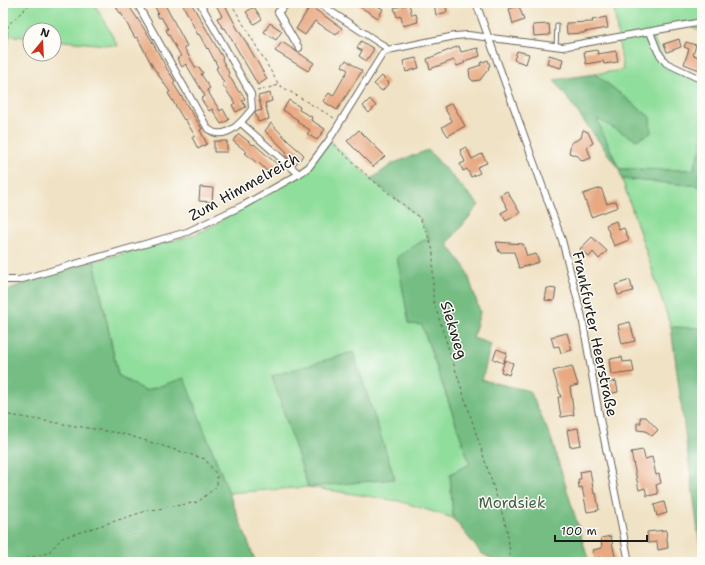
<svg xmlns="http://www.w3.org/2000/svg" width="705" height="565" font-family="'Shantell Sans',sans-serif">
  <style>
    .green { fill: #90de9b; stroke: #567d5c }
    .forest { fill: #74bd83; stroke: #486c50 }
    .building { fill: #e8a982 }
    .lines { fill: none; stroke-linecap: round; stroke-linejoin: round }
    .service-casing { stroke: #666157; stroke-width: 5 }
    .minor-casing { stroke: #666157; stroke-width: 8 }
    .path { stroke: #666157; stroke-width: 1; stroke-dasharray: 3 3; stroke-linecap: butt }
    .service { stroke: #fff; stroke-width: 3 }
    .minor { stroke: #fff; stroke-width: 6 }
    .labels { text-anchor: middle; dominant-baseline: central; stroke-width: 3; stroke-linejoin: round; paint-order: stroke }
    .street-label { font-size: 15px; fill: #1c1c1c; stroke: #fdfcf7 }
    .park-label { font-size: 15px; fill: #456048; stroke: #fdfcf7 }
  </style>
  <rect width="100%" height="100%" fill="#fdfcf7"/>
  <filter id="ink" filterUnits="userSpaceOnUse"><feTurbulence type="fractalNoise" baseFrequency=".025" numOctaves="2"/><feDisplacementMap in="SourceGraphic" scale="8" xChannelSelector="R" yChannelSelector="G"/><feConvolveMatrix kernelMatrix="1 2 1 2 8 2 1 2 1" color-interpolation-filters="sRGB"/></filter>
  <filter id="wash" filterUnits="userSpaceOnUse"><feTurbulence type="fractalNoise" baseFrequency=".012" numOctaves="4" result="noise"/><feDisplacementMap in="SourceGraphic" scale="16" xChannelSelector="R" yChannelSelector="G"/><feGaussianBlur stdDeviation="0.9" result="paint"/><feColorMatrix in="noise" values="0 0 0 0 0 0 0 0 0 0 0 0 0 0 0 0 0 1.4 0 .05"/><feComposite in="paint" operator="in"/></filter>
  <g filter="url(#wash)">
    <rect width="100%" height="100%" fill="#f0e2c4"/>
    <!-- green -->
    <path class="green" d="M3 3H94L118 46 54 40V30H30V38L7 35 3 83Z
      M613 3H702V33L690 25 650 32 666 63 702 80V146L693 170 619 169 596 119 650 117 595 74 623 70Z
      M329 140 371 179 420 218 430 241 422 325 470 464 450 474 453 518 399 501 308 487 229 493 210 445 145 391 118 375 94 261 191 236 216 224 244 205 299 174Z
      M622 179 702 186V328L671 327Z"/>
    <!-- forest -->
    <path class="forest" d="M595 74 650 117 651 133 636 140 597 119 619 169 693 170 702 146V186L622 179 619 169 554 80Z
      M428 150 479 205 447 244 466 269 480 312 473 338 491 344 482 380 530 391 551 438 589 562H498L481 553 453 518 450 474 470 464 422 325 409 324 397 257 424 240H430L420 218 371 179 394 163Z
      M94 261 118 375 145 391 184 378 255 560 254 562H3V292L32 280Z
      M671 327 702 328V561Z
      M353 352 395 479 308 487 272 376Z"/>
    <g id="blocks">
      <!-- building -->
      <path class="building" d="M119 3H127L149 36 167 69 175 81 173 83 202 129 200 130 207 144 198 149 192 137 195 136 185 119 184 120 168 93 170 92 153 67 137 37 135 38 121 13H120L115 5Z
        M153 3H164L187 46 184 48 196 68 199 67 203 73 201 74 210 88 207 90 220 111 223 109 229 120 221 124 212 109 209 111 201 99 205 96 186 64 182 67 177 59 181 56 166 30 168 29 167 27 161 17 159 18 157 14 158 13Z
        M182 3H191L223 58 222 59 229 73 228 74 239 92H241L245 99 242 101 246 107 236 112 232 105 235 103 222 84 224 83 216 68 218 67 208 48 207 49 199 34 198 35Z
        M215 3H224L237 28 246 42 267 79 258 85 225 28 223 29 217 18 222 16Z
        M354 3H372L383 9 378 18Z
        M434 3H445L447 12 436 15Z
        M409 4 412 15 416 14 418 22 403 26 401 16 397 17 394 8Z
        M310 6 342 28 336 35 315 21 305 35 296 29Z
        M519 6 524 20 513 24 509 9Z
        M254 7 262 19 254 24 246 12Z
        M606 17 608 28 584 32V33L567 34 566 23 593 22 592 20Z
        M270 23 282 31 276 40 264 32Z
        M549 24 550 35 534 36 533 25Z
        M679 39 681 47 667 52 664 44Z
        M361 41 374 49 366 61 359 56 362 51 357 48Z
        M282 42 314 63 308 71 275 51Z
        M686 42 696 45 693 55 702 58V71L684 64 689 49 684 47Z
        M459 46 461 52 478 48 480 56 464 61 465 63 457 66 454 60 430 69 427 59Z
        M597 50 598 54 616 51 618 62 604 64 603 61 586 64 584 52Z
        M517 51 529 54 526 64 514 60Z
        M549 55 563 59 561 68 547 64Z
        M416 58 419 68 406 72 403 61Z
        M346 60 362 71 337 110 323 101 329 93 333 96 348 70 342 66Z
        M488 60 490 66 488 67 489 70 487 71 480 80 473 81 470 78 469 69 481 65 480 63Z
        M382 76 389 83 382 91 374 84Z
        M270 93 272 101 265 103 269 119 258 122 255 112 262 110 258 96Z
        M370 99 376 106 369 113 363 106Z
        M289 100 300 107 299 110 312 117 311 120 325 129 317 140 307 134 310 130 297 122 298 120 283 110Z
        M452 103 465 126 448 136 442 127 452 121 444 107Z
        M271 123 288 141 304 155 295 165 285 155 287 152 265 131Z
        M359 130 385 156 373 167 347 141Z
        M583 130 588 132 593 143 587 147 591 158 582 161 578 156 569 153 571 143 581 138Z
        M239 134 253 145 254 144 279 166 271 175 258 162 257 163 245 153 247 152 233 141Z
        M214 141H227V152H214Z
        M466 147 472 159 482 154 487 163 477 167 480 173 471 177 467 169 463 171 460 164 465 162 460 150Z
        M200 187 213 188 212 202 199 201Z
        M601 188 607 204 616 201 618 207 591 217 583 194Z
        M507 191 520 213 506 221 501 213 508 209 500 195Z
        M616 221 619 230 624 228 629 240 614 246 606 225Z
        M592 237 607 251 599 259 593 252 589 257 580 249Z
        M496 242 523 244 527 256 536 254 539 262 519 268 514 252H499Z
        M630 280 633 291 618 295 615 285Z
        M547 288 556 289 554 301 545 300Z
        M630 322 635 341 622 344 618 325Z
        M567 333 572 350 561 353 559 346 554 347 551 337Z
        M497 349 507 353 503 363 493 359Z
        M622 357 623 362 632 361 634 372 611 375 609 359Z
        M505 360 513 363 509 375 501 372Z
        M572 366 578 385 570 387 574 415 561 417 558 397H561L553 371Z
        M616 381 618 392 608 394 606 383Z
        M640 417H646L658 430 652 436 646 431 637 430V423H641Z
        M578 428 581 445 570 447 567 430Z
        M643 450 645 459 652 457 656 475 659 474 661 483 656 485 658 494 647 496 645 488 639 490 631 452Z
        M590 470 594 494 596 493 599 510 587 512 582 487 579 488 578 479H581L580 472Z
        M664 502 667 513 657 516 654 505Z
        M666 530 668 548 658 550 657 542 648 543 647 532Z
        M611 536 616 562H601L600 557 594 558 593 550 602 548 601 538Z"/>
    </g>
  </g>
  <g filter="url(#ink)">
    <use href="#blocks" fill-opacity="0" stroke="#666157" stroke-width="1"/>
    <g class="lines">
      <!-- service casing -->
      <g class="service-casing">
        <path id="service" d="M556 47 557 25"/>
      </g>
      <!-- minor casing -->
      <g class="minor-casing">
        <path id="minor" d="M138 3 139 7 208 129C210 130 214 133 216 133 231 136 244 119 252 109L251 94 200 3
          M288 3 278 12 299 48
          M318 3 384 46 388 50
          M476 3 562 240 582 317 598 409 629 562
          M650 32 658 52 666 63 702 80
          M241 123 299 174
          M3 280H19L187 232 244 205 299 174 309 167 329 140 383 53 388 50 455 36 468 35 562 47 702 22"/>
      </g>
      <!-- path -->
      <path class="path" d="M231 3 279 85 334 118
        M257 91 279 85
        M3 100 8 25 31 3
        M334 145 371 179 420 218 430 241 433 251V300L507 529 511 562
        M3 414 124 434 205 459 217 475V486L198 502 146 511 62 538 48 553 12 562"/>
      <!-- service -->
      <use href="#service" class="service"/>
      <!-- minor -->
      <use href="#minor" class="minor"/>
    </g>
  </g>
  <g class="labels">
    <!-- street labels -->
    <g class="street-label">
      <text transform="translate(244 187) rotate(-29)">Zum Himmelreich</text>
      <text transform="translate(454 330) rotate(73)">Siekweg</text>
      <text transform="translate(595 334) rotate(78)">Frankfurter Heerstraße</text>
    </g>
    <!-- park labels -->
    <g class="park-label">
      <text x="512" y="503">Mordsiek</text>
    </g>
  </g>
  <!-- margin -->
  <rect width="705" height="565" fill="none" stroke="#fdfcf7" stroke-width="16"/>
  <!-- north arrow -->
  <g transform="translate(42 42) rotate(18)"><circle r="19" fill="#fdfcf7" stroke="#a3a29f"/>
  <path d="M0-3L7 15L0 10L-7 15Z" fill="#c8321e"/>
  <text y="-6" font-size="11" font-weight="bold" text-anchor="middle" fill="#1c1c1c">N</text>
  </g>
  <!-- scale -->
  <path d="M555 535v6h92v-6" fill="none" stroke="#1c1c1c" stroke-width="2"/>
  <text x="561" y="535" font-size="12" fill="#1c1c1c" stroke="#fdfcf7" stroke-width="3" paint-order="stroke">100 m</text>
</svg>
